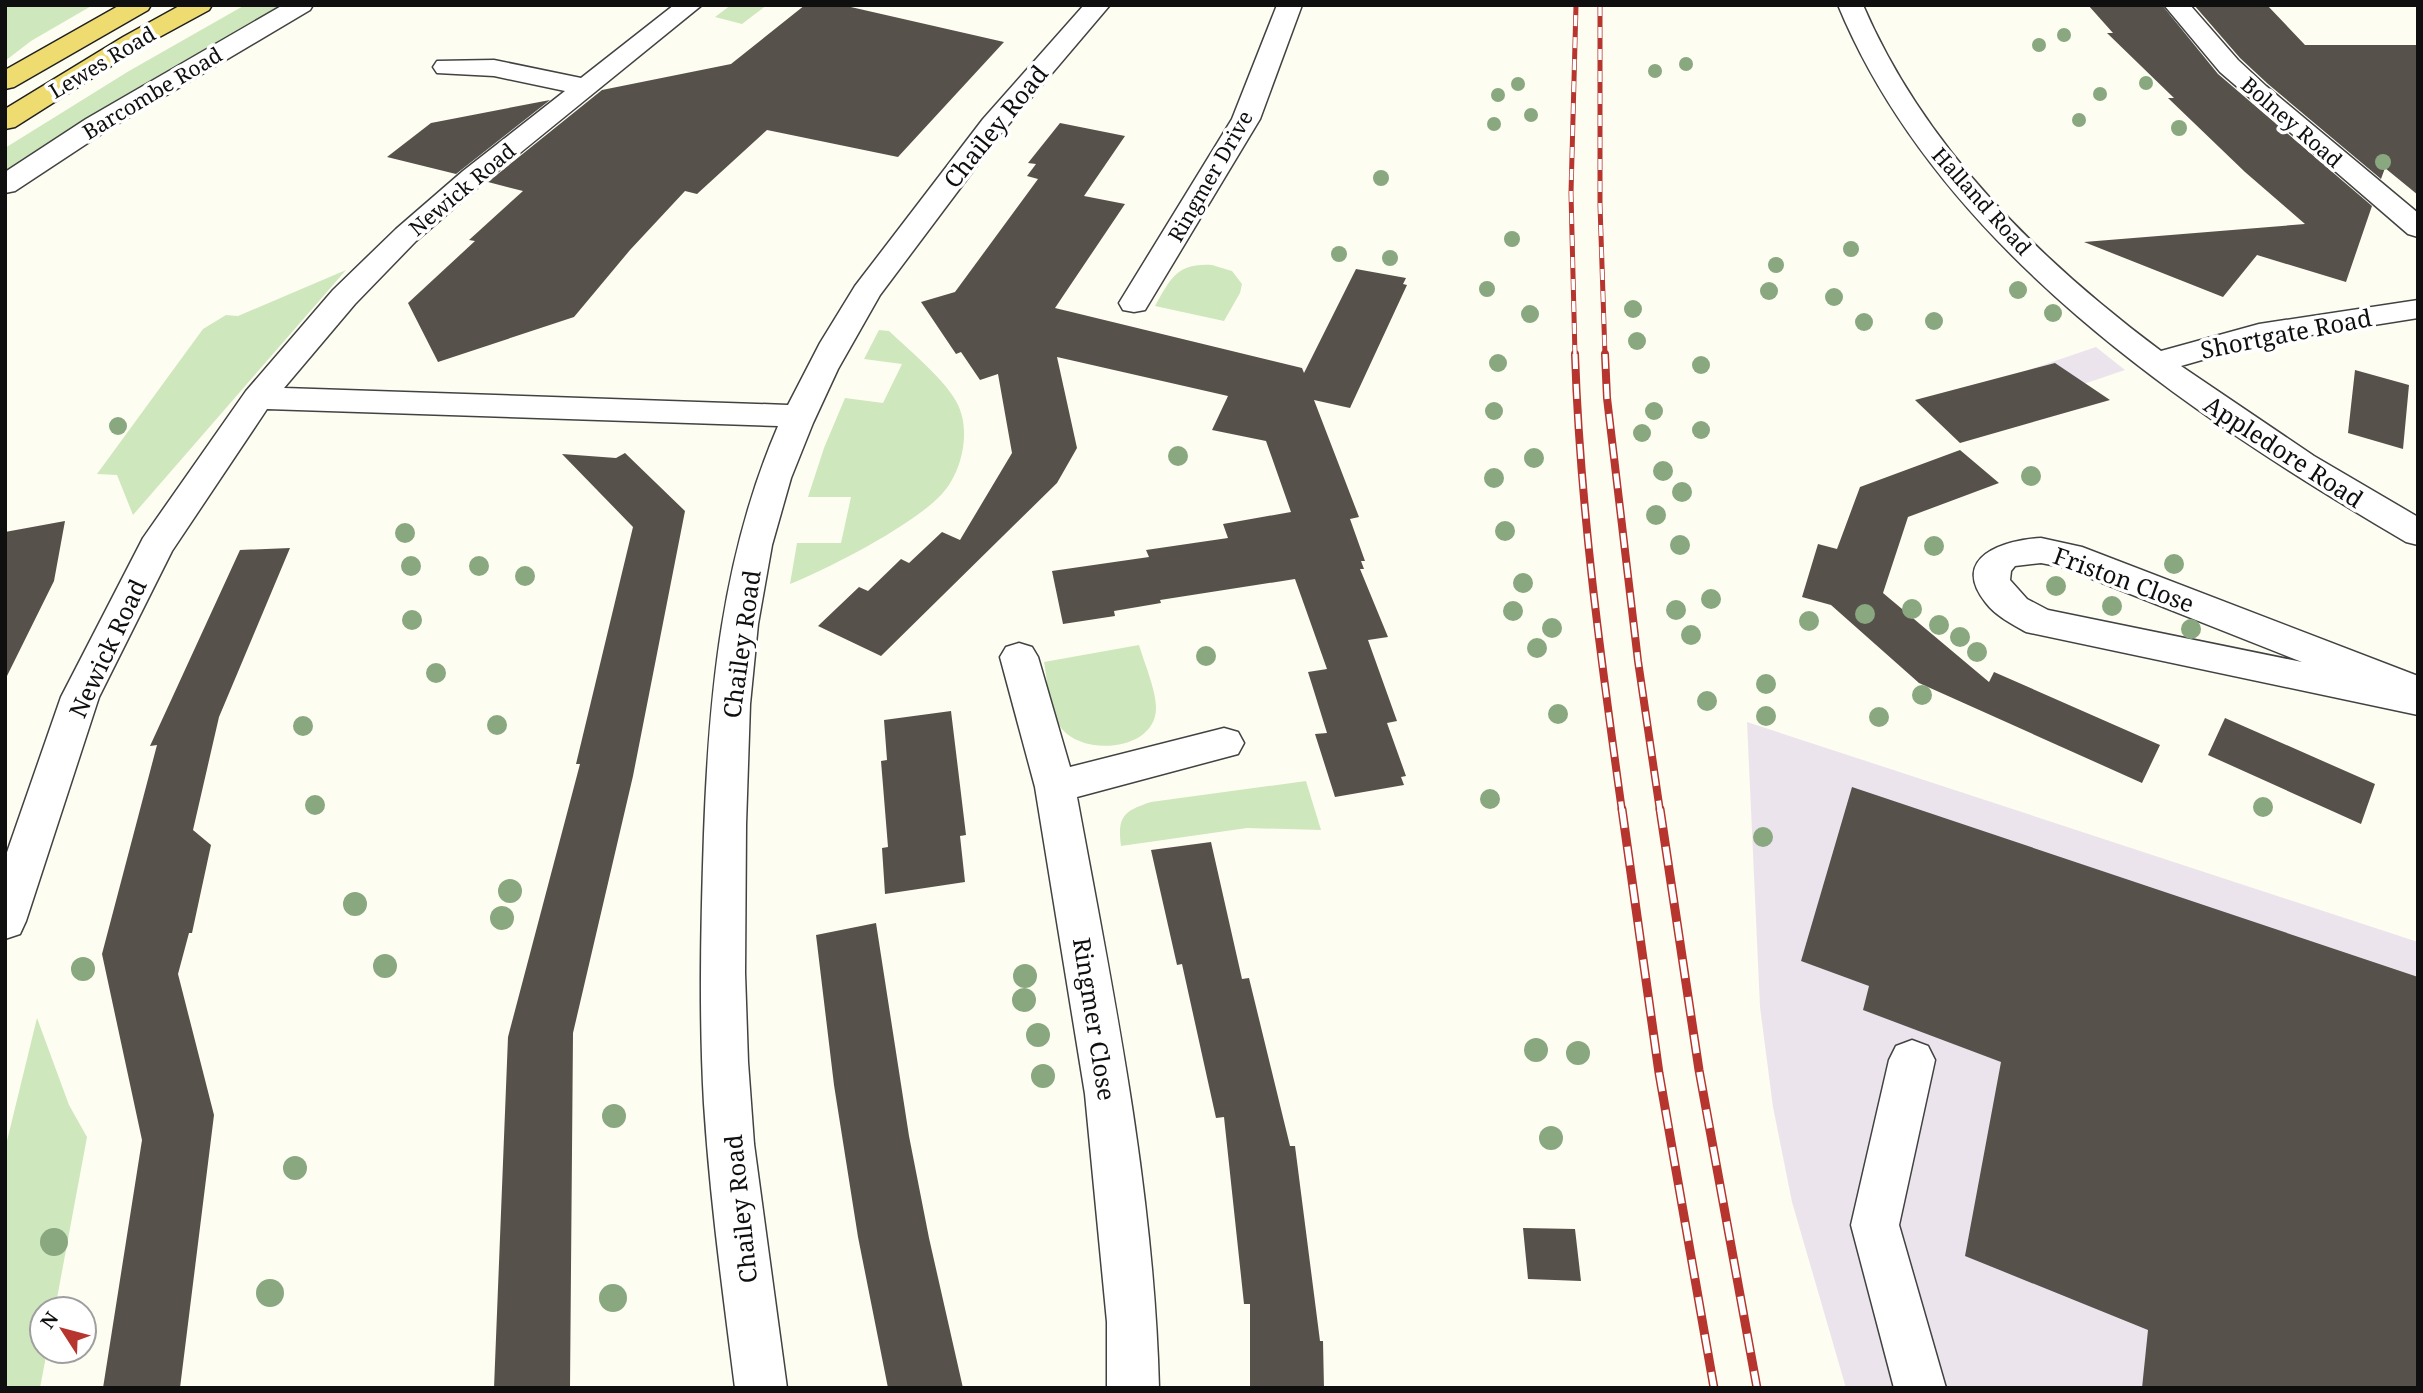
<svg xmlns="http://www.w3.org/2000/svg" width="2423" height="1393" font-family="'Noto Serif',serif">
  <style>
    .industrial { fill: #ece4ed }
    .green { fill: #cfe7bd }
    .building { fill: #57514c }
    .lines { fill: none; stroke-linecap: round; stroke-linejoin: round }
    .minor-casing { stroke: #424242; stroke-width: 3 }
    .major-casing { stroke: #202020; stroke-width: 3 }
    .minor { fill: #fff; fill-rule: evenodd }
    .major { fill: #efdc70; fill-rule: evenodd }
    .rail-far2-casing { stroke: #b6352f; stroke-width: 5 }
    .rail-far1-casing { stroke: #b6352f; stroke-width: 8 }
    .rail-casing { stroke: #b6352f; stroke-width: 9 }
    .rail-far2 { stroke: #fff; stroke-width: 3.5; stroke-dasharray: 11; stroke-linecap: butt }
    .rail-far1 { stroke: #fff; stroke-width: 5; stroke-dasharray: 15; stroke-linecap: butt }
    .rail { stroke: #fff; stroke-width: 6; stroke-dasharray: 19; stroke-linecap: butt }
    .tree { fill: #89a880 }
    .labels { text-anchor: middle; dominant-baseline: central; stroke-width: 7; stroke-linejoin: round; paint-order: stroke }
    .far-street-label { font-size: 21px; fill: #0f0f0f; stroke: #fff }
    .street-label { font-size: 24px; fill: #0f0f0f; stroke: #fff }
  </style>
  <rect width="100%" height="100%" fill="#fefdf1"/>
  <!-- industrial -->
  <path class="industrial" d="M2096 347 2125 370 2057 393 2028 370Z
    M1747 722 2418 942V1388H1846L1792 1202 1773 1107 1760 1007Z"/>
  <!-- green -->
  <path class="green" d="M5 5H93L31 41 5 61Z
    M245 5H288L5 173V148L129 71Z
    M731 5H767L742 24 715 17Z
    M1212 265 1232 271 1242 284 1240 293 1224 321 1155 306C1171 278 1177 263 1212 265Z
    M346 270 133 515 117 475 97 474 203 329 226 315 238 316Z
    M879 330 889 331C908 349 948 382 958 405 971 432 962 473 941 495 913 525 830 568 790 584L797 543H841L851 497H808L824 448 845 398 883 403 902 364 864 359Z
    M1139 645C1144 662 1156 690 1156 707 1157 750 1085 757 1062 729 1048 713 1048 682 1044 662Z
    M1306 781 1321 830 1247 828 1121 846C1117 816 1124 811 1151 802Z
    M37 1018 69 1105 87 1137 55 1309H42V1351H47L40 1388H5V1149Z"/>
  <!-- building -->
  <path class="building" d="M805 5H842L1004 42 898 157 767 130 697 194 685 191 630 250 574 317 438 362 408 303 475 241 469 240 523 191 488 182 602 90 731 64Z
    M2088 5H2162L2218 74 2372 206 2346 282 2257 255 2223 297 2084 242 2305 224 2245 172 2168 98H2174L2107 33H2113Z
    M2194 5H2267L2305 45H2418V195L2385 168 2381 179 2268 84 2240 58Z
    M550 100 456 174 387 157 431 123Z
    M1060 123 1125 136 1084 196 1125 204 1055 308 1302 368 1304 373 1356 269 1406 278 1403 284 1407 285 1350 408 1314 400 1359 517 1350 519 1365 561H1361L1364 569H1360L1388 637 1368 640 1397 721 1387 723 1406 776 1401 777 1404 785 1335 797 1315 734 1327 733 1308 672 1327 669 1295 579 1160 600 1161 603 1114 611 1115 616 1063 624 1052 571 1149 557 1146 550 1228 538 1223 524 1291 512 1266 441 1212 430 1228 396 1057 357 1077 448 1057 483 881 656 818 626 859 587 868 591 901 559 909 563 942 532 960 540 1012 453 998 374 980 380 961 352 956 354 921 302 955 292 1038 179 1027 176 1036 164 1028 163Z
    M2055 363 2110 400 1960 443 1915 400Z
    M2355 370 2409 385 2403 449 2348 433Z
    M1960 450 1999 483 1908 517 1883 593 1989 682 1994 672 2160 745 2142 783 1919 683 1831 605 1802 597 1818 544 1837 549 1860 487Z
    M625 453 685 511 633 776 573 1033 570 1388H494L508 1037 580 764H576L633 527 562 454 616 458Z
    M65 521 54 581 5 680V532Z
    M290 548 219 717 193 830 211 845 192 933H189L178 974 214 1115 180 1388H103L142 1140 102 954 157 745 150 746 240 550Z
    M951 711 966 835 960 836 965 882 885 894 882 848 888 847 881 761 887 760 884 720Z
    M2225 718 2375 784 2361 824 2208 755Z
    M1852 787 2418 977V1388H2142L2148 1330 1965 1256 2001 1062 1863 1010 1869 986 1801 961Z
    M1211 842 1242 979 1249 978 1290 1146H1295L1320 1341H1323L1324 1388H1250V1304H1244L1224 1117 1216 1118 1182 964 1177 965 1151 850Z
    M876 923 909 1136 929 1238 963 1388H888L858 1237 834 1085 816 935Z
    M1523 1228 1575 1229 1581 1281 1528 1279Z"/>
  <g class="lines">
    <!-- minor casing -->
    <g class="minor-casing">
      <path id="minor" d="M283 5H313L310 10 106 131 15 191 5 193V172L86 119Z
        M674 5H702L483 183 416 241 355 304 284 388 788 405 820 343 855 286 983 119 1084 5H1110L1003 131 880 295 838 369 813 423 791 478 772 545 758 624 750 704 746 825 745 973 748 1062 754 1144 787 1388H735C723 1293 710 1199 704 1104 699 1014 701 924 704 834 709 694 722 556 778 426L267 409 172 551 99 697 26 921 20 934 5 939V858L61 697 143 538 246 391 333 290 396 229 463 171 565 91 494 76 437 73 433 67 437 61 494 60 581 78Z
        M1277 5H1302L1260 119 1145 310 1134 312 1123 310 1119 303 1232 119Z
        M1838 5H1863C1924 147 2039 260 2161 351L2259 324 2418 300V318L2261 343 2181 366 2314 456 2418 517V545L2406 542C2188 414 1938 247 1838 5Z
        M2164 5H2190L2238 60 2266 86 2418 213V237L2408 234 2220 72Z
        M2041 538 2082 547 2418 676V715L2026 632C2012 624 1996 616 1986 603 1949 557 2004 540 2041 538ZM2041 563 2062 567 2302 662 2048 610 2027 599 2010 580 2011 571 2015 566Z
        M1019 643 1032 647 1038 657 1070 767 1224 728 1238 732 1244 743 1238 754 1077 797C1113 992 1154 1189 1159 1388H1107V1322L1085 1094 1035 787 1000 657 1006 647Z
        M1912 1040 1928 1046 1935 1060 1899 1225 1946 1388H1894L1851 1225 1889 1060 1896 1046Z"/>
    </g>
    <!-- major casing -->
    <g class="major-casing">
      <path id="major" d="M120 5H151L148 10 14 87 5 89V70Z
        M181 5H212L209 10 141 47 15 127 5 129V109L123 37Z"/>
    </g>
    <!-- minor -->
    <use href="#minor" class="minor"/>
    <!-- major -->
    <use href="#major" class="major"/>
    <!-- rail-far2 casing -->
    <g class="rail-far2-casing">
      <path id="rail-far2" d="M1600 5V205L1605 356
        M1575 356 1571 193 1576 5"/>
    </g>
    <!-- rail-far1 casing -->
    <g class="rail-far1-casing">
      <path id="rail-far1" d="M1575 354C1580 507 1601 660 1622 811
        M1605 354 1607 398 1638 661 1660 811"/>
    </g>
    <!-- rail casing -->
    <g class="rail-casing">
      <path id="rail" d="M1622 809 1659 1073 1714 1388
        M1660 809 1699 1070 1757 1388"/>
    </g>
    <!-- rail-far2 -->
    <use href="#rail-far2" class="rail-far2"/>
    <!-- rail-far1 -->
    <use href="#rail-far1" class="rail-far1"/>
    <!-- rail -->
    <use href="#rail" class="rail"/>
  </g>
  <!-- trees -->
  <g class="tree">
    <circle cx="2064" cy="35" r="7"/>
    <circle cx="2039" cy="45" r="7"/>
    <circle cx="1686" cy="64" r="7"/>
    <circle cx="1655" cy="71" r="7"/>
    <circle cx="2146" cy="83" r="7"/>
    <circle cx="1518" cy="84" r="7"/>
    <circle cx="2100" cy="94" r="7"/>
    <circle cx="1498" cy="95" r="7"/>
    <circle cx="1531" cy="115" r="7"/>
    <circle cx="2079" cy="120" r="7"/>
    <circle cx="1494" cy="124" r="7"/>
    <circle cx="2179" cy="128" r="8"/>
    <circle cx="2383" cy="162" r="8"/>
    <circle cx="1381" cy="178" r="8"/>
    <circle cx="1512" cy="239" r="8"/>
    <circle cx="1851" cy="249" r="8"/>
    <circle cx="1339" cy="254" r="8"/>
    <circle cx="1390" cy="258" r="8"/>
    <circle cx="1776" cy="265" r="8"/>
    <circle cx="1487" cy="289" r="8"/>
    <circle cx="2018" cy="290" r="9"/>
    <circle cx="1769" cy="291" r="9"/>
    <circle cx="1834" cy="297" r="9"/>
    <circle cx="1633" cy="309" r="9"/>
    <circle cx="2053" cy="313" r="9"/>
    <circle cx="1530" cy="314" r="9"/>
    <circle cx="1934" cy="321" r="9"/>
    <circle cx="1864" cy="322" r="9"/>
    <circle cx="1637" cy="341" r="9"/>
    <circle cx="1498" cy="363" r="9"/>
    <circle cx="1701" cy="365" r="9"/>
    <circle cx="1494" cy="411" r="9"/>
    <circle cx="1654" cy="411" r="9"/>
    <circle cx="118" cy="426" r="9"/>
    <circle cx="1701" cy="430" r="9"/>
    <circle cx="1642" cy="433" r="9"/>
    <circle cx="1178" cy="456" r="10"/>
    <circle cx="1534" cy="458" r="10"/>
    <circle cx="1663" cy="471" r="10"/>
    <circle cx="2031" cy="476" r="10"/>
    <circle cx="1494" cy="478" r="10"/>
    <circle cx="1682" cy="492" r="10"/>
    <circle cx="1656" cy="515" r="10"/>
    <circle cx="1505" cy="531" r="10"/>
    <circle cx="405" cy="533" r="10"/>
    <circle cx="1680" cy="545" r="10"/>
    <circle cx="1934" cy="546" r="10"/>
    <circle cx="2174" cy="564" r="10"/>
    <circle cx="411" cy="566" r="10"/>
    <circle cx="479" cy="566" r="10"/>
    <circle cx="525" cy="576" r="10"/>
    <circle cx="1523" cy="583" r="10"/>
    <circle cx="2056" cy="586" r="10"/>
    <circle cx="1711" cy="599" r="10"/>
    <circle cx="2112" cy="606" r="10"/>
    <circle cx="1912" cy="609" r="10"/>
    <circle cx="1676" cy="610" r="10"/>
    <circle cx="1513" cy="611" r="10"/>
    <circle cx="1865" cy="614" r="10"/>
    <circle cx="412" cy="620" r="10"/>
    <circle cx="1809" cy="621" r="10"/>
    <circle cx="1939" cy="625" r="10"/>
    <circle cx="1552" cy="628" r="10"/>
    <circle cx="2191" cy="629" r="10"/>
    <circle cx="1691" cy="635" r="10"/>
    <circle cx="1960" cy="637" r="10"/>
    <circle cx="1537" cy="648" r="10"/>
    <circle cx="1977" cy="652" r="10"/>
    <circle cx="1206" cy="656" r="10"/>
    <circle cx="436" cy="673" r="10"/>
    <circle cx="1766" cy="684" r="10"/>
    <circle cx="1922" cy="695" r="10"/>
    <circle cx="1707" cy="701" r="10"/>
    <circle cx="1558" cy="714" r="10"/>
    <circle cx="1766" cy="716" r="10"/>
    <circle cx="1879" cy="717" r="10"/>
    <circle cx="497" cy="725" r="10"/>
    <circle cx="303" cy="726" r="10"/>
    <circle cx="1490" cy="799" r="10"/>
    <circle cx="315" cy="805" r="10"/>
    <circle cx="2263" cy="807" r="10"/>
    <circle cx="1763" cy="837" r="10"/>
    <circle cx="510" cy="891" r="12"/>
    <circle cx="355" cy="904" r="12"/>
    <circle cx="502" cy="918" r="12"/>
    <circle cx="385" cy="966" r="12"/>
    <circle cx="83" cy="969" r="12"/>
    <circle cx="1025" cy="976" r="12"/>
    <circle cx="1024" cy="1000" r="12"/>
    <circle cx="1038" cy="1035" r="12"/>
    <circle cx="1536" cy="1050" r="12"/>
    <circle cx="1578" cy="1053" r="12"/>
    <circle cx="1043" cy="1076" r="12"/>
    <circle cx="614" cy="1116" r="12"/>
    <circle cx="1551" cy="1138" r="12"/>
    <circle cx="295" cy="1168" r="12"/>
    <circle cx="54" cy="1242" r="14"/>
    <circle cx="270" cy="1293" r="14"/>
    <circle cx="613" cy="1298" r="14"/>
  </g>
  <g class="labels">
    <!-- far-street labels -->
    <g class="far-street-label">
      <text transform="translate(102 62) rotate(-31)">Lewes Road</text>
      <text transform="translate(152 93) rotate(-31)">Barcombe Road</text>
      <text transform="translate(2292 122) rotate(41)">Bolney Road</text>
      <text transform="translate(1210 176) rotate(-60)">Ringmer Drive</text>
      <text transform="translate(462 189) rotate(-40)">Newick Road</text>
      <text transform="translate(1982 201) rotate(48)">Halland Road</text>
    </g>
    <!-- street labels -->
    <g class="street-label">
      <text transform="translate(995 126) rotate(-51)">Chailey Road</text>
      <text transform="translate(2286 333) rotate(-11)">Shortgate Road</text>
      <text transform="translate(2284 451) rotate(33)">Appledore Road</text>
      <text transform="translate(2124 579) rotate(20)">Friston Close</text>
      <text transform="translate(741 644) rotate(-82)">Chailey Road</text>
      <text transform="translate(107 648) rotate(-65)">Newick Road</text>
      <text transform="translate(1095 1019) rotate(81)">Ringmer Close</text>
      <text transform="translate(740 1209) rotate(-96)">Chailey Road</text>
    </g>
  </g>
  <!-- border -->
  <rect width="2423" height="1393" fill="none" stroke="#0f0f0f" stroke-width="14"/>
  <!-- north arrow -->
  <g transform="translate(63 1330) rotate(306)"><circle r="33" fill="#ffffff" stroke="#9f9f9f" stroke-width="2"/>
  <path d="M0-5L12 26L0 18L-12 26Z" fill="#b6352f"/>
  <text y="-10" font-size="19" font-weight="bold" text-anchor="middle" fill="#0f0f0f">N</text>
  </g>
</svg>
